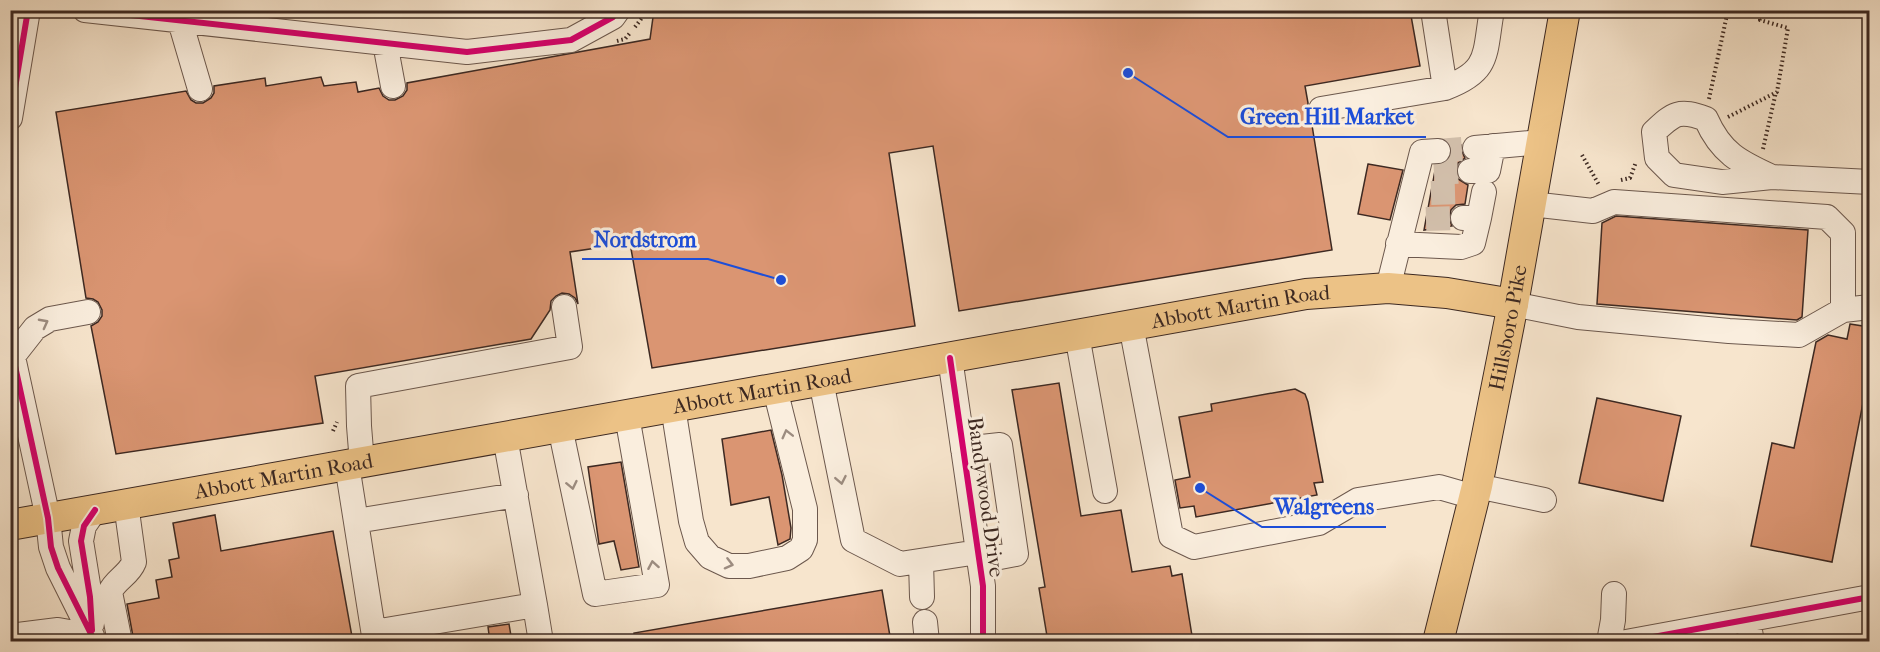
<svg xmlns="http://www.w3.org/2000/svg" width="1880" height="652" font-family="'IM FELL French Canon',serif">
  <style>
    .building { fill: #da9572; stroke: #3d2922; stroke-width: 1.5 }
    .lines { fill: none; stroke-linecap: round; stroke-linejoin: round }
    .minor-tunnel { stroke: #d2bfab; stroke-width: 24; stroke-dasharray: 24 12; stroke-linecap: butt }
    .minor-casing { stroke: #6c584d; stroke-width: 26 }
    .major-casing { stroke: #3d2922; stroke-width: 32 }
    .path { stroke: #3d2922; stroke-width: 4; stroke-dasharray: 1.5 3; stroke-linecap: butt }
    .minor { stroke: #faeede; stroke-width: 24 }
    .major { stroke: #ecc286; stroke-width: 30 }
    .cycleway-casing { stroke: #faeede; stroke-width: 10 }
    .cycleway { stroke: #d6006c; stroke-width: 6 }
    .oneway { stroke: #9c8c80 }
    .labels { text-anchor: middle; dominant-baseline: central; stroke-width: 6; stroke-linejoin: round; paint-order: stroke }
    .street-label { font-size: 21px; fill: #3d2922; stroke: #faeede }
    .leader { fill: none; stroke: #1d4ed8; stroke-width: 2 }
    .callout-dot { fill: #1d4ed8; stroke: #faeede; stroke-width: 2 }
    .callout-label { font-size: 22px; text-anchor: middle; font-weight: bold; fill: #1d4ed8; stroke: #faeede; stroke-width: 6; stroke-linejoin: round; paint-order: stroke }
  </style>
  <rect width="100%" height="100%" fill="#f7e5cd"/>
  <filter id="stains"><feTurbulence type="fractalNoise" baseFrequency=".00333" numOctaves="4"/><feColorMatrix values="0 0 0 0 .2 0 0 0 0 .09 0 0 0 0 .02 0 0 0 .5 -.17"/></filter>
  <radialGradient id="worn" r=".72"><stop offset=".6" stop-color="#630" stop-opacity="0"/><stop offset="1" stop-color="#630" stop-opacity=".3"/></radialGradient>
  <!-- building -->
  <path class="building" d="M654 10H1410L1420 66 1305 86 1308 103 1307 111 1311 119 1332 250 959 311 933 146 889 153 915 326 652 368 630 243 570 252 578 304 575 298 569 294 562 293 556 296 551 301 550 310 531 339 315 376 323 423 116 454 91 326 98 322 102 316V310L98 302 93 299 86 298 56 112 186 91 191 100 196 103H203L211 98 214 93V86L265 78 266 86 321 77 324 86 356 82 358 92 379 88 383 96 389 100H395L403 96 407 90V83L650 39Z
    M1461 145V150L1465 158 1458 163 1456 172 1458 179 1468 185 1465 204 1456 205 1451 210 1449 219 1452 226 1424 230 1436 165 1445 163 1450 158 1451 146Z
    M1368 164 1403 170 1390 220 1358 214Z
    M1616 216 1808 230 1802 317 1797 320 1597 304 1602 223Z
    M1850 324 1869 327V372L1832 562 1751 546 1772 443 1794 448 1816 342 1828 335 1847 339Z
    M1059 383 1081 516 1121 510 1132 572 1170 566 1172 576 1182 574 1193 642H1048L1039 588 1045 587 1012 390Z
    M1295 389 1305 394 1308 402 1323 482 1314 483 1317 495 1196 517 1194 506 1180 508 1175 480 1190 477 1179 417 1212 411 1211 404Z
    M1597 398 1681 416 1663 501 1579 483Z
    M771 430 782 475 791 528 790 539 778 545 769 497 731 505 722 439Z
    M621 462 639 567 621 570 614 541 599 544 588 467Z
    M215 515 221 551 333 531 353 642H134L127 604 159 598 156 580 172 577 169 560 179 558 173 523Z
    M882 590 891 642H848L847 638 825 642H635L634 633Z
    M509 624 512 642H490L488 627Z"/>
  <g class="lines">
    <!-- minor-tunnel -->
    <path class="minor-tunnel" d="M1438 151 1475 148
      M1434 173 1470 171
      M1431 193 1467 192
      M1426 219 1462 218"/>
    <!-- minor casing -->
    <g class="minor-casing">
      <path id="minor" d="M85 10 467 52 571 40 613 17 618 10
        M180 21 200 89
        M385 43 393 86
        M1445 88C1491 71 1484 54 1492 10
        M1321 109 1445 88 1433 10
        M10 118 28 10
        M1475 148 1541 142
        M1470 171H1488L1493 146
        M1772 177C1739 162 1721 153 1706 119 1679 109 1674 113 1654 132L1657 158 1674 175 1722 182 1772 177 1870 182
        M1531 204 1593 211 1614 202 1827 217 1843 233V310
        M1463 218H1479L1484 192
        M1398 244 1461 247 1473 243 1479 218
        M1388 288 1422 152 1438 151
        M1513 304 1578 317 1729 331 1799 335 1843 310 1870 307
        M1131 325 1171 536 1194 547 1319 523 1358 500 1439 487 1474 497
        M1077 335 1105 491
        M10 343 48 518 51 547 58 568 92 636 93 642
        M13 356 35 328 50 319 88 312
        M950 358 983 586V642
        M821 381 853 540 900 564 978 552
        M673 407 691 521 697 542 710 557 729 566H749L787 558 801 549 805 540V509L775 389
        M560 427 595 594 657 585 627 416
        M963 449 1000 445 1016 554 979 561
        M362 463 359 426 358 386 570 347 564 307
        M347 465 375 642
        M1477 486 1544 500
        M356 521 516 495
        M921 561 922 597
        M535 605 541 642
        M1748 620 1752 642
        M925 622 927 642
        M92 624 90 597 81 541 84 526 95 510
        M374 632 535 605 505 437
        M10 636 58 630 92 636
        M120 642 110 592C115 580 129 575 134 562L126 504
        M1609 642 1613 620 1614 594
        M1626 642 1870 597"/>
    </g>
    <!-- major casing -->
    <g class="major-casing">
      <g id="major">
        <path id="s1" d="M10 525 1306 294 1388 288 1447 293 1513 304"/>
        <path id="s2" d="M1438 642 1477 486 1513 304 1565 10"/>
      </g>
    </g>
    <!-- path -->
    <path class="path" d="M635 27 648 10
      M617 41 625 39 630 33
      M1709 99 1728 10
      M1728 117 1777 92 1788 28 1760 20 1762 10
      M1763 149 1776 92
      M1582 155 1599 185
      M1621 180 1630 178 1636 162
      M333 431 337 422"/>
    <!-- minor -->
    <use href="#minor" class="minor"/>
    <!-- major -->
    <use href="#major" class="major"/>
    <!-- cycleway casing -->
    <g class="cycleway-casing">
      <path id="cycleway" d="M85 10 467 52 571 40 613 17 618 10
        M10 118 28 10
        M10 343 48 518 51 547 58 568 92 636 93 642
        M950 358 983 586V642
        M92 630 90 597 81 541 84 526 95 510
        M1626 642 1870 597"/>
    </g>
    <!-- cycleway -->
    <use href="#cycleway" class="cycleway"/>
  </g>
  <!-- one-way arrows -->
  <defs><path id="oneway-chevron" d="M-2-3.5L2.5 0L-2 3.5" fill="none" stroke-width="1.6" stroke-linecap="round" stroke-linejoin="round" transform="scale(1.5)"/></defs>
  <g class="oneway">
    <use href="#oneway-chevron" transform="translate(44 323) rotate(-28)"/>
    <use href="#oneway-chevron" transform="translate(787 434) rotate(-104)"/>
    <use href="#oneway-chevron" transform="translate(841 480) rotate(79)"/>
    <use href="#oneway-chevron" transform="translate(572 485) rotate(78)"/>
    <use href="#oneway-chevron" transform="translate(729 564) rotate(14)"/>
    <use href="#oneway-chevron" transform="translate(653 565) rotate(-100)"/>
  </g>
  <g class="labels">
    <!-- street labels -->
    <g class="street-label">
      <text stroke="none"><textPath href="#s1" startOffset="1250">Abbott Martin Road</textPath></text>
      <text stroke="none"><textPath href="#s2" startOffset="322">Hillsboro Pike</textPath></text>
      <text stroke="none"><textPath href="#s1" startOffset="764">Abbott Martin Road</textPath></text>
      <text stroke="none"><textPath href="#s1" startOffset="278">Abbott Martin Road</textPath></text>
      <text transform="translate(986 497) rotate(82)">Bandywood Drive</text>
    </g>
  </g>
  <!-- callouts -->
  <path class="leader" d="M1128 73L1228 137H1426M781 280L708 259H582M1200 488L1262 527H1386"/>
  <g class="callout-dot">
    <circle cx="1128" cy="73" r="6"/>
    <circle cx="781" cy="280" r="6"/>
    <circle cx="1200" cy="488" r="6"/>
  </g>
  <g class="callout-label">
    <text x="1327" y="124">Green Hill Market</text>
    <text x="645" y="247">Nordstrom</text>
    <text x="1324" y="514">Walgreens</text>
  </g>
  <!-- margin -->
  <rect width="1880" height="652" fill="none" stroke="#f7e5cd" stroke-width="36"/>
  <rect x="12" y="12" width="1856" height="628" fill="none" stroke="#3d2922" stroke-width="3"/>
  <rect x="18" y="18" width="1844" height="616" fill="none" stroke="#3d2922" stroke-width="1.5"/>
  <rect width="100%" height="100%" filter="url(#stains)"/>
  <rect width="100%" height="100%" fill="url(#worn)"/>
</svg>
